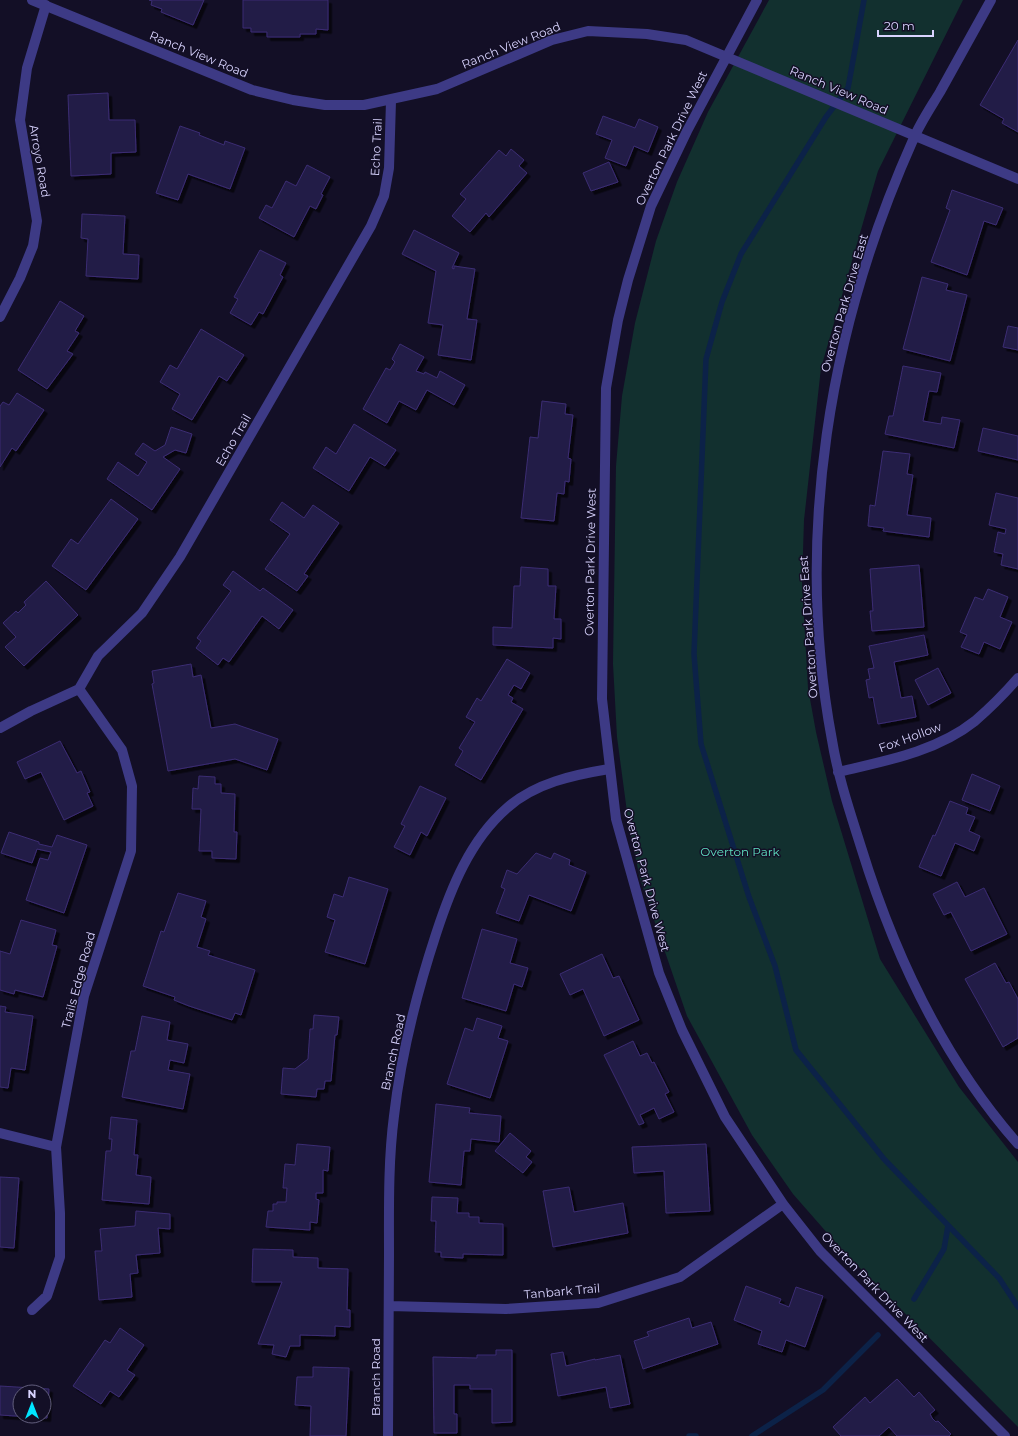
<svg xmlns="http://www.w3.org/2000/svg" width="1018" height="1436" font-family="Montserrat,sans-serif">
  <style>
    .green { fill: #12302f }
    .lines { fill: none; stroke-linecap: round; stroke-linejoin: round }
    .stream { stroke: #0c2248; stroke-width: 5.5 }
    .building { fill: #241b47; stroke: #3b2d73; fill-rule: evenodd; filter: url(#shadow) }
    .minor { stroke: #3d3a85; stroke-width: 10 }
    .labels { text-anchor: middle; dominant-baseline: central; stroke-width: 3; stroke-linejoin: round; paint-order: stroke }
    .street-label { font-size: 12px; fill: #d9d4ff; stroke: #130f26 }
    .park-label { font-size: 12px; fill: #5fe0c0; stroke: #130f26 }
  </style>
  <defs>
    <filter id="shadow"><feDropShadow dx="3.5" dy="3.5" stdDeviation="0" flood-color="#0009"/></filter>
  </defs>
  <rect width="100%" height="100%" fill="#130f26"/>
  <!-- green -->
  <path class="green" d="M769 0H963L878 171 821 368 804 520 802 583 808 688 816 732 832 801 880 959 959 1087 1018 1162V1427L843 1251 793 1194 752 1135 687 1016 640 879 629 827 617 737 613 664 616 466 622 396 635 323 656 241 677 182 708 112Z"/>
  <g class="lines">
    <!-- stream -->
    <path class="stream" d="M864 0 848 88 826 117 741 254 722 302 706 359 694 654 701 744 749 897 775 966 796 1050 884 1159 999 1278 1018 1307
      M914 1299 944 1249 948 1226
      M689 1436H696
      M752 1436 823 1390 878 1335"/>
  </g>
  <!-- building -->
  <path class="building" d="M149 0H204L193 25 161 12 162 9 151 5 152 1Z
    M243 0H328V30L316 29V34H300V37H267V32H251V28H243Z
    M1018 40V132L1002 123 1004 119 980 105Z
    M108 93 109 120H135L136 152 111 153V174L71 176 68 95Z
    M603 116 635 128 639 119 658 127 648 152 634 146 626 166 605 158 612 140 596 134Z
    M180 126 200 133 199 135 224 145 225 141 245 148 230 189 188 174 178 200 156 193Z
    M511 149 524 160 519 166 527 173 489 217 486 213 470 232 452 216 466 199 460 194 499 150 506 156Z
    M609 162 618 182 591 191 583 173Z
    M307 165 330 177 321 194 323 195 316 209 310 206 294 237 259 218 266 205 272 208 286 181 296 186Z
    M952 190 1003 208 996 225 984 221 967 275 931 262 950 210 946 208Z
    M82 214 125 216 123 254 139 255 138 279 86 276 88 239 81 238Z
    M414 230 459 253 452 268 454 269V266L475 269 467 319 477 320 471 360 438 355 443 325 428 323 436 271 402 254Z
    M260 250 286 263 280 275 283 277 263 314 259 312 251 325 230 313 238 299 234 297Z
    M922 277 948 284 946 290 967 295 950 361 903 349Z
    M60 301 84 316 75 331 79 333 67 351 73 354 47 389 18 370Z
    M1008 326 1018 328V350L1003 347Z
    M201 329 244 355 227 381 219 376 192 420 172 409 180 394 160 382 170 365 177 369Z
    M400 344 424 357 416 371 424 374 425 372 437 378 440 371 465 385 454 405 427 390 416 410 399 401 387 423 363 409 386 368 390 370 395 362 392 359Z
    M903 366 941 373 937 392 929 391 923 421 941 424 942 417 960 420 954 448 885 434 889 416H893Z
    M17 393 44 410 16 451 12 448 0 467V406L3 402 9 405Z
    M542 401 566 404 565 414 573 415 568 458 571 459 569 482 565 481 564 494 557 493 554 521 521 518 530 437 538 438Z
    M354 424 396 450 385 466 370 457 349 491 313 468 326 447 336 454Z
    M171 427 192 434 186 453 175 450 163 457 180 469 152 510 107 479 118 462 138 476 147 462 135 454 143 443 155 451 165 445Z
    M983 428 1018 436V460L978 451Z
    M883 451 910 454 907 474 913 475 907 515 931 518 929 537 883 531 884 528 868 526 870 505 875 506Z
    M996 493 1018 498V569L1001 565 1003 554 994 552 998 532 1005 534 1006 529 989 525Z
    M111 499 138 519 86 590 52 566 71 539 78 544Z
    M282 502 304 518 313 505 339 523 304 574 308 576 297 591 265 569 290 534 270 520Z
    M919 565 924 627 872 631 870 611H873L870 569Z
    M521 567 548 569V586H556L554 619H561V639L553 638V648L493 645V627L512 628 514 586H520Z
    M233 571 260 591 263 588 293 610 279 629 262 616 229 662 223 658 218 665 196 648 201 641 197 638 231 591 223 585Z
    M46 581 78 615 24 666 5 647 16 637 3 623 16 611 18 613 26 605 24 602Z
    M988 589 1008 597 1000 617 1012 622 1000 649 984 642 979 654 961 647 967 635 960 632 975 597 983 600Z
    M924 635 928 655 894 662 901 698 912 696 916 717 878 724 873 697 869 698 866 680 870 679 868 669 874 668 869 646Z
    M507 659 530 673 521 689 514 685 508 695 513 698 511 702 523 709 481 780 455 765 463 751 459 748 475 722 466 717 477 698 481 701Z
    M191 664 193 677 201 675 211 728 235 724 278 739 267 770 235 759 168 771 152 684 154 683 152 671Z
    M938 668 951 693 928 705 915 680Z
    M60 741 77 773 81 771 90 792 87 793 93 806 64 820 41 772 25 779 17 762Z
    M972 774 1000 786 990 811 962 800Z
    M199 776 215 777V784H221V793L235 794 234 832H237L236 859 212 858V851H199L201 809H192L193 788 198 789Z
    M420 786 446 798 427 836 421 832 410 855 394 847 405 826 401 824Z
    M950 801 968 808 966 814 975 817 969 831 980 836 974 851 955 843 941 876 919 867 933 835 935 836Z
    M9 832 39 842V844L52 847 57 835 87 845 64 913 26 900 40 858 48 860 51 852 37 849 32 863 1 853Z
    M536 853 551 859 554 853 570 860 569 865 586 872 571 911 529 895 519 921 496 913 505 889 501 887 507 870 517 874Z
    M349 877 388 889 365 964 325 952 335 920 327 917 334 894 343 897Z
    M957 882 965 897 984 888 1007 934 971 951 951 912 944 915 933 894Z
    M178 893 206 901 201 917 206 919 197 947 210 951 208 955 255 970 241 1015 235 1013 232 1020 189 1006 174 1000 175 997 143 986 161 931 164 932Z
    M21 920 56 930 52 945 57 946 43 997 15 990 14 994 0 990V951L10 954Z
    M482 929 517 939 510 963 528 968 522 987 514 984 506 1011 462 998Z
    M602 954 613 978 619 976 639 1020 604 1036 583 989 570 995 560 974Z
    M995 963 1006 983 1009 982 1018 999V1038L1003 1047 965 979Z
    M0 1006 6 1007 5 1012 33 1016 25 1070 11 1068 8 1088 0 1087Z
    M314 1015 339 1017 337 1035H335L331 1081H325L324 1089H317L316 1097 281 1094 283 1068 295 1069 308 1059 310 1029H313Z
    M142 1016 170 1022 167 1040 188 1044 184 1063 170 1060 168 1070 190 1074 183 1109 122 1097 131 1051H135Z
    M477 1018 502 1026 498 1038 508 1041 490 1098 447 1084 465 1028 473 1031Z
    M633 1041 640 1056 647 1053 652 1063 654 1062 669 1092 665 1094 674 1112 659 1119 654 1108 640 1115 644 1123 639 1125 604 1055Z
    M436 1104 470 1108 469 1113 501 1116 499 1142 471 1139 470 1151H464L461 1185 429 1182Z
    M111 1117 137 1120 134 1155H138L136 1175 151 1177 149 1204 102 1200 106 1151H111L112 1139H109Z
    M510 1133 531 1151 526 1157 532 1162 523 1173 495 1151Z
    M297 1144 330 1147 328 1171 323 1170V1193H316V1199L319 1200 317 1223 310 1222V1230L266 1227 268 1211H273V1204H277V1202H286L287 1188H283L285 1164 295 1165Z
    M706 1144 710 1211 666 1213 664 1171 634 1173 632 1147Z
    M0 1177 19 1178 14 1248 0 1247Z
    M569 1187 574 1212 623 1203 628 1233 553 1247 543 1191Z
    M432 1197 458 1198 457 1213H469V1217H479V1223L503 1224V1255L463 1254V1258L441 1257V1252H435L436 1221H431Z
    M136 1211 170 1214V1229L158 1228 160 1253 136 1255 138 1273 130 1274 132 1297 99 1300 95 1251H102L100 1229 135 1226Z
    M253 1249 293 1250V1257L318 1258V1268L348 1269 347 1310H350V1327L335 1326V1336L300 1335V1346H290L286 1357 272 1354 274 1345 258 1344 282 1282H252Z
    M746 1286 781 1299 779 1303 789 1307 796 1287 823 1296 805 1347 786 1340 782 1352 758 1344 762 1331 734 1320Z
    M689 1318 692 1328 711 1322 718 1344 643 1369 634 1341 649 1336 647 1332Z
    M120 1328 144 1345 127 1370 135 1375 119 1397 110 1391 101 1404 73 1386 105 1340 110 1343Z
    M496 1350H512V1422L492 1423V1389H470V1385H454V1414H457V1433H434L433 1357 477 1358V1355H496Z
    M563 1352 566 1366 595 1359V1360L620 1355 630 1404 610 1408 606 1387 558 1396 551 1354Z
    M313 1367 349 1368 346 1436H310L311 1406 295 1405 297 1377H313Z
    M897 1379 914 1397 919 1392 935 1410 930 1414 932 1418 936 1422 938 1421 951 1434 949 1436H897L889 1427 879 1436H841L833 1427 865 1397 870 1403Z
    M0 1386 49 1389 47 1418 0 1415ZM20 1392H44V1416H20Z"/>
  <g class="lines">
    <!-- minor -->
    <path class="minor" d="M32 0 252 90 293 100 325 105H364L437 89 552 40 588 31 647 34 686 40 1018 179
      M757 0 687 131 651 206 628 280 618 320 606 388 602 699 616 819 659 973 682 1030 725 1117 783 1204 820 1251 1005 1436
      M991 0C974 31 957 61 940 92 931 107 920 123 913 140 829 328 794 537 832 740 838 777 850 812 861 847 894 954 943 1059 1018 1144
      M0 317 20 278 33 246 37 221 20 120 27 68 46 5
      M0 728 31 711 79 689 98 656 142 613 180 557 371 226 384 196 389 168 391 101
      M838 772C885 761 936 752 975 721 990 708 1005 693 1018 678
      M0 1133 56 1147
      M389 1306 506 1309 598 1303 680 1277 783 1204
      M32 1310 47 1296 60 1257V1213L56 1147 84 996 131 851 132 786 122 750 79 689
      M388 1435C388 1375 389 1315 389 1255 389 1209 388 1162 394 1116 401 1055 417 992 436 934 451 888 470 840 507 808 535 783 573 775 609 769"/>
  </g>
  <g class="labels">
    <!-- street labels -->
    <g class="street-label">
      <text transform="translate(511 45) rotate(-22)">Ranch View Road</text>
      <text transform="translate(199 54) rotate(22)">Ranch View Road</text>
      <text transform="translate(839 90) rotate(23)">Ranch View Road</text>
      <text transform="translate(671 138) rotate(-64)">Overton Park Drive West</text>
      <text transform="translate(376 147) rotate(-87)">Echo Trail</text>
      <text transform="translate(40 161) rotate(80)">Arroyo Road</text>
      <text transform="translate(844 303) rotate(-74)">Overton Park Drive East</text>
      <text transform="translate(233 440) rotate(-60)">Echo Trail</text>
      <text transform="translate(590 562) rotate(-89)">Overton Park Drive West</text>
      <text transform="translate(808 627) rotate(-94)">Overton Park Drive East</text>
      <text transform="translate(910 737) rotate(-20)">Fox Hollow</text>
      <text transform="translate(647 880) rotate(75)">Overton Park Drive West</text>
      <text transform="translate(78 980) rotate(-75)">Trails Edge Road</text>
      <text transform="translate(393 1052) rotate(-78)">Branch Road</text>
      <text transform="translate(875 1287) rotate(46)">Overton Park Drive West</text>
      <text transform="translate(562 1291) rotate(-5)">Tanbark Trail</text>
      <text transform="translate(375 1377) rotate(-90)">Branch Road</text>
    </g>
    <!-- park labels -->
    <g class="park-label">
      <text x="740" y="851">Overton Park</text>
    </g>
  </g>
  <!-- north arrow -->
  <g transform="translate(32 1404)"><circle r="19" fill="#130f26" stroke="#625e7d"/>
  <path d="M0-3L7 15L0 10L-7 15Z" fill="#00e5ff"/>
  <text y="-6" font-size="11" font-weight="bold" text-anchor="middle" fill="#d9d4ff">N</text>
  </g>
  <!-- scale -->
  <path d="M878 30v6h55v-6" fill="none" stroke="#d9d4ff" stroke-width="2"/>
  <text x="884" y="30" font-size="12" fill="#d9d4ff" stroke="#130f26" stroke-width="3" paint-order="stroke">20 m</text>
</svg>
